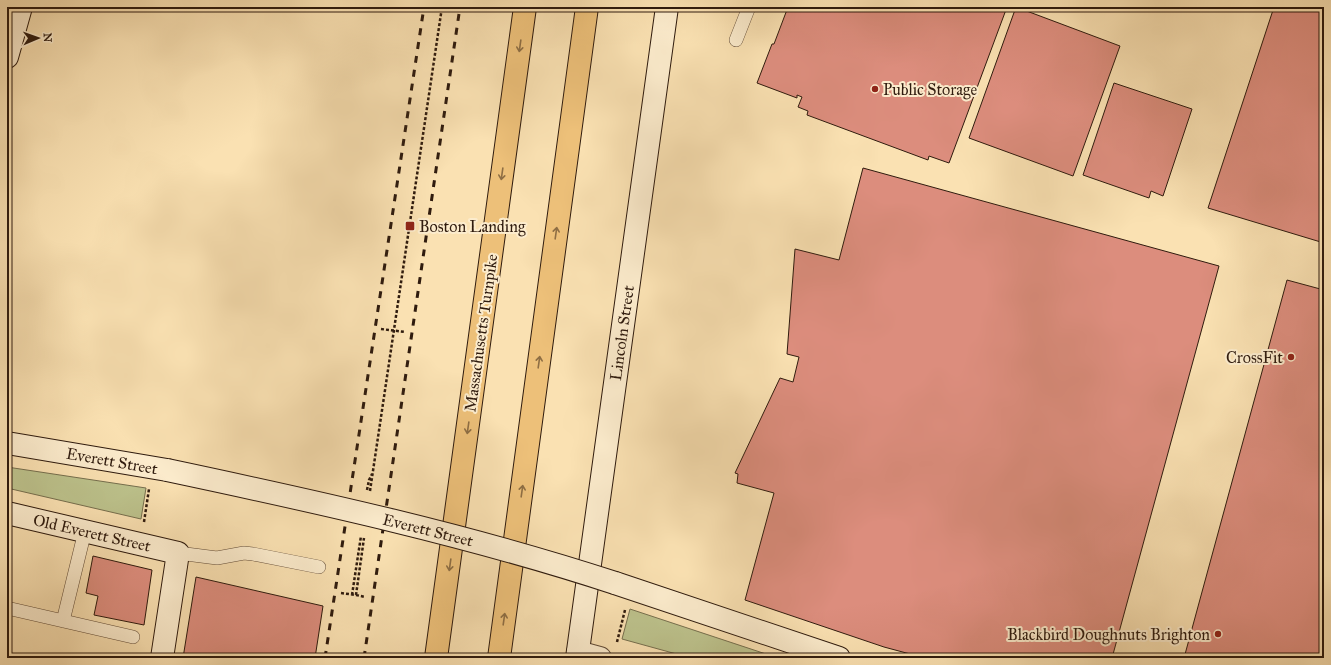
<svg xmlns="http://www.w3.org/2000/svg" width="1331" height="665" font-family="'IM FELL Great Primer',serif">
  <style>
    .green { fill: #bdc38d; stroke: #766f4e }
    .building { fill: #dc8d7d; stroke: #2f1b0e }
    .lines { fill: none; stroke-linecap: round; stroke-linejoin: round }
    .lane-casing { stroke: #624c37; stroke-width: 14 }
    .street-casing { stroke: #624c37; stroke-width: 24 }
    .secondary-casing { stroke: #2f1b0e; stroke-width: 24 }
    .highway-casing { stroke: #2f1b0e; stroke-width: 24 }
    .path { stroke: #2f1b0e; stroke-width: 2.5; stroke-dasharray: 3 2; stroke-linecap: butt }
    .lane { stroke: #fceccd; stroke-width: 13 }
    .street { stroke: #fceccd; stroke-width: 22 }
    .secondary { stroke: #fceccd; stroke-width: 22 }
    .highway { stroke: #edc079; stroke-width: 22 }
    .rail { stroke: #2f1b0e; stroke-width: 3; stroke-dasharray: 7 7; stroke-linecap: butt }
    .secondary-bridge-casing { stroke: #2f1b0e; stroke-width: 24; stroke-linecap: butt }
    .secondary-bridge { stroke: #fceccd; stroke-width: 22 }
    .oneway { stroke: #8e6e44 }
    .poi-dot { fill: #8f2418; stroke: #fceccd; stroke-width: 1.5 }
    .labels { text-anchor: middle; dominant-baseline: central; stroke-width: 4; stroke-linejoin: round; paint-order: stroke }
    .poi-label { font-size: 16px; fill: #2f1b0e; stroke: #fceccd; text-anchor: start }
    .street-label { font-size: 16px; fill: #2f1b0e; stroke: #fceccd }
  </style>
  <rect width="100%" height="100%" fill="#fae1b2"/>
  <filter id="stains"><feTurbulence type="fractalNoise" baseFrequency=".005" numOctaves="4"/><feColorMatrix values="0 0 0 0 .2 0 0 0 0 .09 0 0 0 0 .02 0 0 0 .5 -.17"/></filter>
  <radialGradient id="worn" r=".72"><stop offset=".6" stop-color="#630" stop-opacity="0"/><stop offset="1" stop-color="#630" stop-opacity=".3"/></radialGradient>
  <!-- green -->
  <path class="green" d="M7 467 146 488 141 519 7 488Z
    M630 609 778 658H691L622 639Z"/>
  <!-- building -->
  <path class="building" d="M788 7H1007L949 163 929 156 928 160 807 115 808 111 798 107 802 97 797 95V98L757 83 772 44H774Z
    M1016 7 1120 46 1073 176 969 138Z
    M1274 7H1324V243L1208 208Z
    M1114 83 1192 109 1163 196 1151 191 1149 198 1083 175Z
    M863 168 1219 266 1112 658H925L884 647 745 600 774 493 737 483 738 474 735 473 780 378 793 382 799 357 787 354 795 249 839 260Z
    M1287 280 1324 290V658H1184Z
    M93 556 152 570 144 625 94 615 98 596 86 593Z
    M196 577 323 606 315 658H183Z"/>
  <g class="lines">
    <!-- lane casing -->
    <g class="lane-casing">
      <path id="lane" d="M736 40 749 7
        M178 553 217 558 244 553 253 554 319 567
        M7 608 133 637
        M63 621 85 531"/>
    </g>
    <!-- street casing -->
    <g class="street-casing">
      <path id="street" d="M578 652 600 658"/>
    </g>
    <!-- secondary casing -->
    <g class="secondary-casing">
      <path id="secondary" d="M7 57 21 7
        M7 443 167 470
        M7 513 178 553 162 658
        M615 583 839 658
        M577 658 667 7"/>
    </g>
    <!-- highway casing -->
    <g class="highway-casing">
      <path id="highway" d="M436 658 525 7
        M499 658 587 7"/>
    </g>
    <!-- path -->
    <path class="path" d="M381 329 405 332
      M367 490 369 480 372 474
      M370 491 442 7
      M144 522 149 489
      M341 593 356 595 364 538
      M352 595 361 536
      M356 595 365 597
      M617 642 625 610"/>
    <!-- lane -->
    <use href="#lane" class="lane"/>
    <!-- street -->
    <use href="#street" class="street"/>
    <!-- secondary -->
    <use href="#secondary" class="secondary"/>
    <!-- highway -->
    <use href="#highway" class="highway"/>
    <!-- rail -->
    <path class="rail" d="M325 658 424 7
      M364 658 460 7"/>
    <!-- secondary-bridge casing -->
    <g class="secondary-bridge-casing">
      <path id="secondary-bridge" d="M167 470C318 502 468 535 615 583"/>
    </g>
    <!-- secondary-bridge -->
    <use href="#secondary-bridge" class="secondary-bridge"/>
  </g>
  <!-- one-way arrows -->
  <defs><path id="oneway-shaft" d="M-6 0H5M1.5-3L5.5 0L1.5 3" fill="none" stroke-width="1.6" stroke-linecap="round" stroke-linejoin="round"/></defs>
  <g class="oneway">
    <use href="#oneway-shaft" transform="translate(520 46) rotate(98)"/>
    <use href="#oneway-shaft" transform="translate(502 174) rotate(98)"/>
    <use href="#oneway-shaft" transform="translate(556 233) rotate(-82)"/>
    <use href="#oneway-shaft" transform="translate(539 362) rotate(-82)"/>
    <use href="#oneway-shaft" transform="translate(468 428) rotate(98)"/>
    <use href="#oneway-shaft" transform="translate(522 491) rotate(-82)"/>
    <use href="#oneway-shaft" transform="translate(450 565) rotate(98)"/>
    <use href="#oneway-shaft" transform="translate(504 619) rotate(-82)"/>
  </g>
  <!-- markers -->
  <g class="poi-dot">
    <circle cx="875" cy="89" r="4"/>
    <rect x="405" y="221" width="10" height="10" rx="2"/>
    <circle cx="1291" cy="357" r="4"/>
    <circle cx="1218" cy="634" r="4"/>
  </g>
  <g class="labels">
    <!-- poi labels -->
    <g class="poi-label">
      <text x="883" y="89">Public Storage</text>
      <text x="419" y="226">Boston Landing</text>
      <text x="1283" y="357" text-anchor="end">CrossFit</text>
      <text x="1210" y="634" text-anchor="end">Blackbird Doughnuts Brighton</text>
    </g>
    <!-- street labels -->
    <g class="street-label">
      <text transform="translate(481 333) rotate(-82)">Massachusetts Turnpike</text>
      <text transform="translate(622 333) rotate(-82)">Lincoln Street</text>
      <text transform="translate(112 461) rotate(10)">Everett Street</text>
      <text transform="translate(428 530) rotate(14)">Everett Street</text>
      <text transform="translate(92 533) rotate(13)">Old Everett Street</text>
    </g>
  </g>
  <!-- margin -->
  <rect width="1331" height="665" fill="none" stroke="#fae1b2" stroke-width="24"/>
  <rect x="8" y="8" width="1315" height="649" fill="none" stroke="#2f1b0e" stroke-width="2"/>
  <rect x="12" y="12" width="1307" height="641" fill="none" stroke="#2f1b0e"/>
  <!-- north arrow -->
  <g transform="translate(38 38) rotate(88)" stroke="#fceccd" stroke-width="3" paint-order="stroke">
  <path d="M0-3L7 15L0 10L-7 15Z" fill="#2f1b0e"/>
  <text y="-6" font-size="11" font-weight="bold" text-anchor="middle" fill="#2f1b0e">N</text>
  </g>
  <rect width="100%" height="100%" filter="url(#stains)"/>
  <rect width="100%" height="100%" fill="url(#worn)"/>
</svg>
